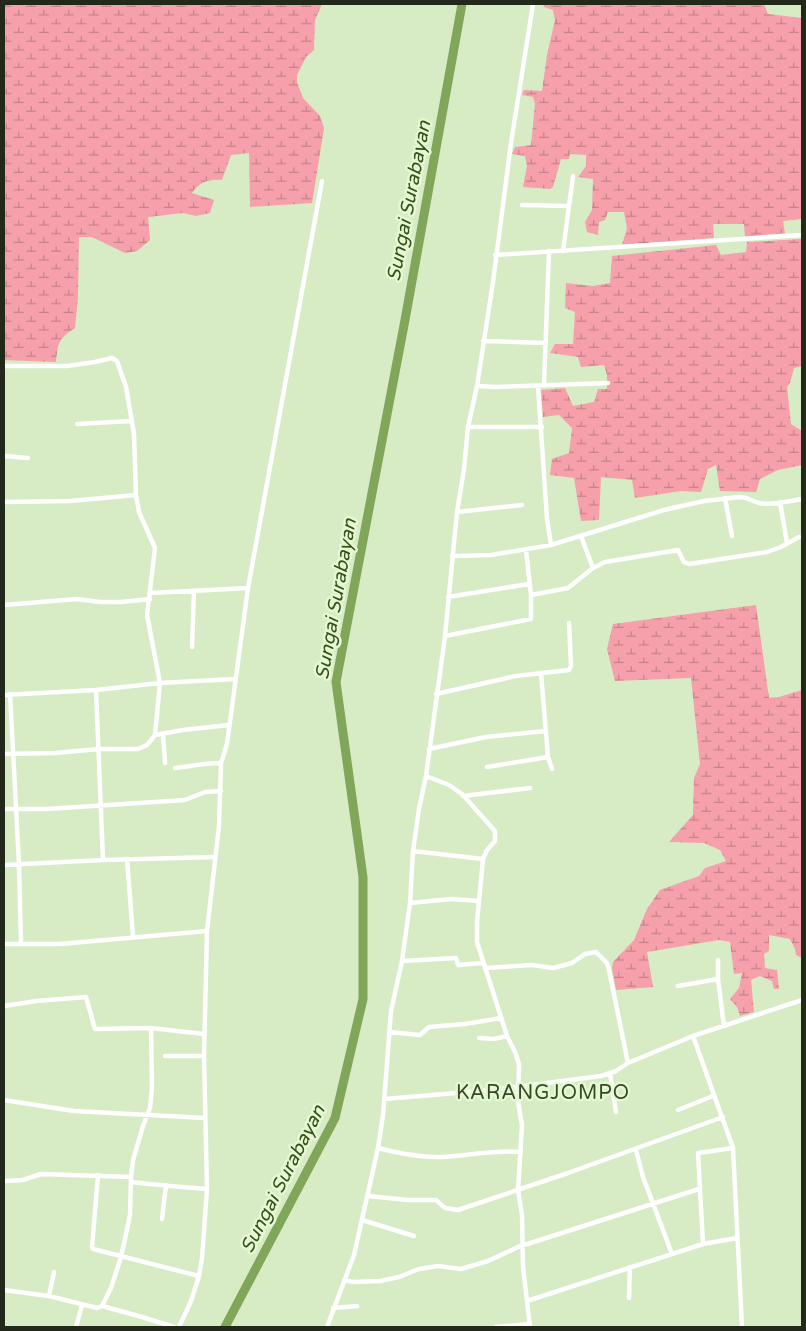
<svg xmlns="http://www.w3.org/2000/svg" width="806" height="1331" font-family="'Varela Round',sans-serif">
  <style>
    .wetland { fill: url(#wetland-marsh) }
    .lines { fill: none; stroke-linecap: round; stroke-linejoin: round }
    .river { stroke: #80a65a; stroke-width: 9 }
    .minor { stroke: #fff; stroke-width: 4.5 }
    .labels { text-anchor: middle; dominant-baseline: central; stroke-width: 5; stroke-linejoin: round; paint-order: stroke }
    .water-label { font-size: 19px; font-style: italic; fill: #37501a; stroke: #e4f8d2 }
    .quarter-label { font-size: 20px; letter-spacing: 1px; fill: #374727; stroke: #e4f8d2 }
  </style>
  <defs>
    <pattern id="wetland-marsh" width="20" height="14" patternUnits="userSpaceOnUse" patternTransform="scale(1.25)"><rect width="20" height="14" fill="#f5a0ab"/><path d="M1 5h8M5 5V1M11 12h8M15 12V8" fill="none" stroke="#c6828a"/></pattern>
  </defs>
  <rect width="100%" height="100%" fill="#d7ebc5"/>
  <!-- wetland -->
  <path class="wetland" d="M4 4H322L315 20 314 50 306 57 297 75V82L303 98 320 116 324 128 312 203 250 207 249 153 231 155 222 180C208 179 200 182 192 193L214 200 210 213 196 216 183 213 148 217 150 240 137 251 125 253 92 237H79L78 297 75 328C58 339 58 343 56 362L4 360Z
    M543 4H764L768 14 802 18V219L783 221 785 233 745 237 744 224H713L714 238 622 245 627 228 624 212H608L605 220 599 222 598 235 587 232 585 222 592 210 593 179 578 177 586 166V155L570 154 569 159H561L553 187 550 189 523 187 527 166 525 156 512 154 515 147 531 145 535 104 533 97 522 95 524 90 542 91 547 55 555 20 553 10 544 7Z
    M802 239V366L794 368 790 383 787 387 791 424 802 431V465L778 470 760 479 756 492 720 491 716 465 708 469 701 492 681 491 635 498 632 480 601 477 599 520 581 521 574 478 550 475 552 459 569 453 572 428 559 415 543 417 541 390 565 388 573 406 594 402 598 389H607V375L604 365 581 367 578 357 550 353 555 344H573L575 312 565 308 566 283 593 286 610 283 612 256 716 245 721 255 746 252 747 242Z
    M756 605 769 698 779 697 802 690V958L796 955 795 949 790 939 769 935V951L764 954 765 968 777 970 779 989H774L772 981 760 976 751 980 754 1012 740 1016 737 1007 730 999 739 988 742 973 734 974 730 942 719 940 647 952 653 987 616 990 612 968 613 962 634 940 647 909 660 890 699 876 705 868 726 861 720 850 704 843 669 842 693 815 694 778 700 764 691 678 615 681 607 649 613 624Z"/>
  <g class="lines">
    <!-- river -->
    <path class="river" d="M225 1327 335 1118 363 999V877L336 682 405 320 462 4"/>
    <!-- minor -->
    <path class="minor" d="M522 205 569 206 563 251
      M569 206 573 176
      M495 255 802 235
      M483 341 546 343
      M4 366H67L95 362 112 358 117 361 126 387 134 434 136 495 139 512 155 548 147 615 160 683 155 735
      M544 385 549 251
      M477 386 496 387 608 383
      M538 386 547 519 551 545
      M77 424 131 421
      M468 427H542
      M4 456 28 458
      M725 498 732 536
      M4 502 70 501 136 495
      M780 502 787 543
      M457 512 522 505
      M581 536 593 568
      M452 556 491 555 551 545 664 510 704 501 740 497C747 497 752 501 759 503 772 506 789 501 802 499
      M151 593 248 588
      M531 595 568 588 593 568 605 562 678 550 684 562 689 564 767 552 781 547 799 537
      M448 597 529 584
      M4 605 77 599 100 602H121L150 599
      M445 636 531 619V595L526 550
      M192 647 194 591
      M541 673 548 757 552 769
      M96 690 103 860
      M10 694 19 864 21 944
      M436 694 516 676 569 670 571 666 569 623
      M4 695 96 690 160 683 235 679
      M163 734 165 763
      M429 749 486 737 546 731
      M4 754 55 753 99 749H138L147 745 155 735 183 730 229 725
      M487 767 548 757
      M175 768C191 766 205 763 221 763
      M426 776 449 785 462 794 495 831V841L487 850 483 859 477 922V942L507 1036 515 1052 519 1064 518 1102 522 1125 518 1190 522 1215 523 1267 530 1327
      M463 796 530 788
      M4 809H47L185 800 205 792 221 791
      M413 851 483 859
      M127 859 133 936
      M4 865 103 860 215 857
      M410 903 451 899 479 901
      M4 944H60L207 931
      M718 960V979L724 1026
      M402 961 456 958 458 965 483 963
      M485 968 532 965 553 968 572 963 585 954 596 952 607 963 609 970 628 1063
      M678 986 718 979
      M4 1006 36 1001 86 997 95 1029 151 1028 204 1034
      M389 1032 420 1035 429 1027 465 1024 501 1018
      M693 1036 733 1148 742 1327
      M479 1038 494 1039 507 1036
      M165 1056H204
      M610 1073 616 1112
      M384 1099 493 1090 601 1076 616 1071 628 1063 693 1036 802 1000
      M4 1100 74 1111 205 1118
      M678 1110 713 1096
      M378 1148C397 1153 417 1157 436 1157 464 1157 493 1149 521 1152
      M636 1150 643 1177 672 1254
      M98 1175 92 1247 93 1249 199 1276
      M4 1181 23 1180 41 1174 131 1177
      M131 1182C156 1185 182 1187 207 1189
      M368 1196 408 1200H436L445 1208 458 1210 568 1173 723 1117
      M162 1219 166 1185
      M362 1220 414 1236
      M703 1244 698 1153 733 1148
      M344 1280 353 1282 380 1281 399 1277 419 1269 438 1266 461 1269 488 1261 518 1247 699 1189
      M4 1290 49 1296 97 1308 102 1306 111 1288 121 1257 130 1215 131 1177 133 1160 143 1126 150 1108 152 1087 151 1028
      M49 1296 54 1272
      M629 1298 630 1267
      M527 1301 703 1244 737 1238
      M102 1306 142 1317 174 1327
      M333 1308 357 1306
      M76 1327 82 1305
      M179 1327 191 1301 199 1276 202 1258 207 1189 204 1056 207 931 219 826 221 763 227 744 248 588 322 181
      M327 1327 354 1255 378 1148 383 1115 391 1011 402 961 410 903 413 851 419 809 426 776 445 636 457 512 464 469 468 427 477 386 493 282 511 143 533 4
      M496 1327 530 1324"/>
  </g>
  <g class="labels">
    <!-- water labels -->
    <g class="water-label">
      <text transform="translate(409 201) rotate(-79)">Sungai Surabayan</text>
      <text transform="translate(336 599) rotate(-80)">Sungai Surabayan</text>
      <text transform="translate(283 1179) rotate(-63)">Sungai Surabayan</text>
    </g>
    <!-- quarter labels -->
    <g class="quarter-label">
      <text x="543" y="1093">KARANGJOMPO</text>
    </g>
  </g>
  <!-- border -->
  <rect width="806" height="1331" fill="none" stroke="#22291b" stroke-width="10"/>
</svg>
